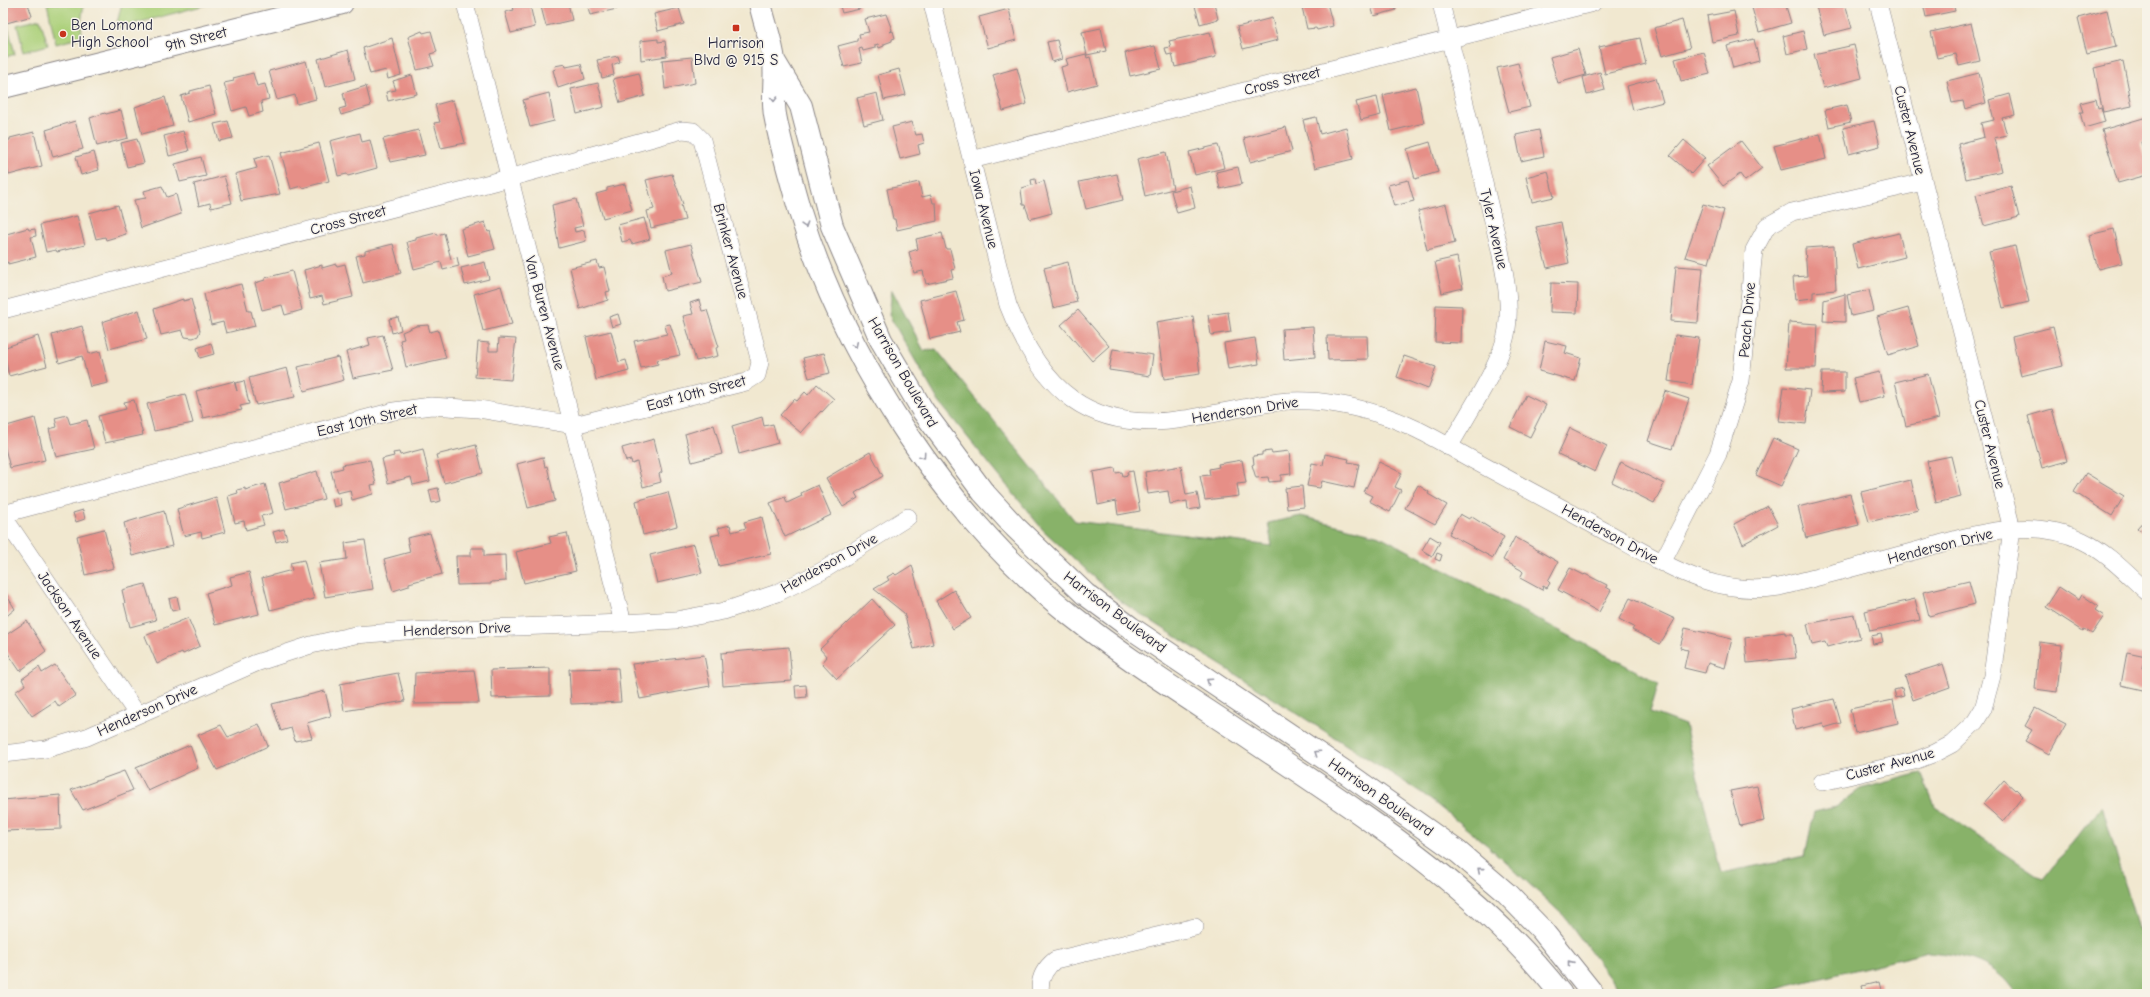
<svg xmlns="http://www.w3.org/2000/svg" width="2150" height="997" font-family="'Comic Neue',sans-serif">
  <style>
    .green { fill: #abd079; stroke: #66795a }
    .forest { fill: #88b269; stroke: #556a52 }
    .building { fill: #e68f87 }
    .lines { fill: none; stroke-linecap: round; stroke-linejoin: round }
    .street-casing { stroke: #8a8586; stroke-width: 18 }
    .secondary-casing { stroke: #8a8586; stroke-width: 24 }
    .street { stroke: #fff; stroke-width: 17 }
    .secondary { stroke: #fff; stroke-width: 22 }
    .oneway { stroke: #9c9ca7 }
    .poi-dot { fill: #c8321e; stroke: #f7f3e8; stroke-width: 1.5 }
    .labels { text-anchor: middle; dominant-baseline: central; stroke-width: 3; stroke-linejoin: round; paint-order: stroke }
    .poi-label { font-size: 15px; fill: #22223b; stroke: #f7f3e8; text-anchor: start }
    .street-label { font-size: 15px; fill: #22223b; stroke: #f7f3e8 }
  </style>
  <rect width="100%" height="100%" fill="#f7f3e8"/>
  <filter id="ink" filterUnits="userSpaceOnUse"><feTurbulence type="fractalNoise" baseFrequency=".025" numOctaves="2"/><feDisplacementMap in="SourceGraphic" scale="8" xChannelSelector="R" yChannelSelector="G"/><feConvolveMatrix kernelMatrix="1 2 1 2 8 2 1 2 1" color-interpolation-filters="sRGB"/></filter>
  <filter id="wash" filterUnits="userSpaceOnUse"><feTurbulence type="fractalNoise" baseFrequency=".012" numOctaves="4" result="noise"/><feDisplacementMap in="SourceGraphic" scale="16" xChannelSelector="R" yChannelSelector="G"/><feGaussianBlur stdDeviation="0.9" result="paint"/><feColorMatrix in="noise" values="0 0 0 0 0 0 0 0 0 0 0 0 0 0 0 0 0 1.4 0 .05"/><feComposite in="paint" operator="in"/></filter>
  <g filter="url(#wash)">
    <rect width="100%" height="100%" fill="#f1e8d0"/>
    <!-- green -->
    <path class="green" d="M47 3H84L81 23 82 37 56 44Z
      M122 3H172L176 6 178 3H213L118 28 117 23Z
      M40 19 48 45 24 52 17 25Z
      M7 23 15 54 3 58V24Z"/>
    <!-- forest -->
    <path class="forest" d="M892 290 924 351 936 349 1075 521 1272 546 1268 523 1301 516 1380 536 1659 683 1650 712 1685 725 1721 873 1805 856 1814 812 1836 807 1860 789 1921 773 1935 807 2043 879 2102 806 2138 928 2147 926V994H2016C1996 962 1965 955 1929 952L1756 994H1622L1564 916 1487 845 1422 793 1120 601 1043 530 939 402 889 315Z"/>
    <g id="blocks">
      <!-- building -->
      <path class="building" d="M3 3H32L28 4 32 16 3 24Z
        M540 3H568L572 20 546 26Z
        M587 3H616L617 9 590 15Z
        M839 3H859L860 9 842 13Z
        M1206 3H1214L1218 19 1200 24 1195 6Z
        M1315 3H1327L1333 26 1317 30 1316 28 1307 29 1302 7Z
        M1370 3H1394L1396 10 1374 16Z
        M1771 3H1785L1791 23 1759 32 1752 8Z
        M1815 3H1845L1852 28 1824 35Z
        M1923 3H1953L1955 11 1926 17Z
        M530 5 535 27 511 33 505 12 514 10 513 7Z
        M679 8 684 24 658 31 654 14Z
        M1009 9 1016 40 988 48 979 17Z
        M2107 10 2116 47 2087 54 2078 18Z
        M1734 11 1739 36 1712 42 1707 16Z
        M886 14 892 30 890 32 893 31 895 38 892 39V41L884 44V46L879 48 878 44 875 45V48L863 51 862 48 859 49 862 63 844 67 838 46 857 41V39L860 38 859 34 869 32 865 19Z
        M1272 18 1278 40 1243 49 1237 27Z
        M1682 20 1690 48 1662 56 1654 28Z
        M1971 23 1980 61 1959 66 1956 54 1937 58 1931 32Z
        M1101 28 1106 51 1087 55 1082 32Z
        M422 31 423 33 431 31 437 52 430 54 434 66 417 70 408 37Z
        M1803 31 1807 49 1787 54 1783 36Z
        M1210 32 1216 57 1175 67 1172 54 1167 55 1165 48 1171 47 1169 41Z
        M392 38 401 75 388 79 386 70 370 74 363 48Z
        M1640 38 1646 64 1605 74 1599 47Z
        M658 39V42L665 41 667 56 641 60 640 41Z
        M1754 39 1759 61 1733 68 1727 46Z
        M1057 40 1062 59 1052 62 1047 42Z
        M1854 45 1862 78 1823 88 1814 54Z
        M1155 46 1161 69 1130 76 1125 53Z
        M1578 49 1586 75 1558 83 1550 57Z
        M348 50 355 79 325 87 318 59Z
        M1704 52 1710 74 1681 81 1675 59Z
        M1086 54 1087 58 1090 57 1097 84 1067 92 1061 67 1068 65 1066 59Z
        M618 56 620 62 612 65 614 75 602 78 597 60Z
        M692 57 695 83 665 89 662 60Z
        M306 61 316 99 297 104 295 95 277 100 269 71Z
        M2123 61 2132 106 2103 112 2094 68Z
        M1518 63 1530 107 1509 112 1497 68Z
        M565 64 566 67 581 64 585 79 558 88 553 70 556 69 555 66Z
        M1017 68 1027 104 1003 111 993 75Z
        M899 69 906 95 884 100 878 75Z
        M1600 72 1605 90 1587 95 1583 77Z
        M253 73 257 86 265 84 269 99 261 101 263 112 249 116 246 107 232 111 224 83 234 81 233 78Z
        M639 73 645 96 620 103 613 79Z
        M1979 73 1986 103 1965 109 1963 101 1952 103 1947 81Z
        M412 75 417 94 388 101 386 92 396 90 393 81Z
        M1656 78 1663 102 1633 110 1627 86Z
        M598 83 604 107 577 114 571 89Z
        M209 86 216 114 188 122 181 96 190 93V91Z
        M366 86 371 106 341 115 339 109 346 107 343 93Z
        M1416 87 1424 123 1391 131 1383 95Z
        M549 93 554 121 530 127 523 100Z
        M877 93 883 120 864 125 857 98Z
        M2010 94 2015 115 2002 118 2007 135 1994 138 2002 171 1966 179 1958 144 1984 137 1981 123 1994 120 1989 100Z
        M165 97 173 126 142 134 135 107Z
        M1377 97 1381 115 1361 120 1356 102Z
        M2096 99 2098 108 2101 107 2105 122 2084 128 2080 112H2083L2080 103Z
        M453 100 465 143 441 148 434 123 440 122 435 105Z
        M1847 105 1851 122 1829 127 1825 110Z
        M121 110 128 138 97 146 90 118 105 113 106 114Z
        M1316 117 1320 134 1346 127 1353 159 1315 168 1303 120Z
        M2147 117V140L2141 142 2147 162V175L2118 183 2102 130Z
        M75 121 83 149 53 157 46 130Z
        M228 121 233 138 219 141 214 124Z
        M1874 121 1880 146 1849 154 1843 128Z
        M912 122 916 135 922 134 924 143 918 145 920 154 900 159 892 127Z
        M1286 127 1292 151 1250 162 1244 138Z
        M418 130 425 155 390 162 383 139Z
        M1539 130 1544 156 1521 161 1516 135Z
        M183 131 189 151 169 156 164 136Z
        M34 132 42 166 9 175 3 153V141L10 140V138Z
        M360 133 362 142 370 140 377 168 348 176 347 174 338 176 330 141Z
        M1820 134 1826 159 1781 170 1774 146Z
        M137 139 144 163 127 167 121 143Z
        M1684 140 1705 158 1691 174 1670 156Z
        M1741 141 1762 168 1745 181 1740 174 1723 186 1707 166Z
        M1430 142 1438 172 1415 179 1407 149Z
        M319 143 329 181 302 188 301 186 291 189 281 153Z
        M1218 145 1224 168 1195 175 1189 152Z
        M94 152 99 170 81 175 76 157Z
        M1166 152 1173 189 1145 196 1137 159Z
        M269 155 280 194 241 201 235 174 257 168 254 159Z
        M201 157 206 176 180 182 175 164Z
        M1238 167 1242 184 1220 189 1216 172Z
        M1548 171 1554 197 1532 202 1526 177Z
        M672 174 683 204 681 205 685 220 651 228 647 211 654 209 646 180Z
        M1117 174 1123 200 1086 209 1079 182Z
        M224 176 232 203 211 208 210 203 199 206 194 184Z
        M1035 179 1036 184 1044 181 1052 213 1030 219 1025 205H1023L1021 190 1022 188 1032 185 1031 180Z
        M1408 180 1414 201 1394 206 1388 185Z
        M919 182 922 197 931 195 933 203H936L937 221 897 230 895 219H893L887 189Z
        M625 184 632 210 603 218 596 194 607 191V188Z
        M162 186 167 197 176 194 181 214 141 228 134 200 146 198 144 191Z
        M1190 186 1195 208 1177 213 1171 191Z
        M2011 186 2019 217 1984 226 1976 195Z
        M576 199 583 226 574 228 575 232 584 230 586 241 559 248 552 205Z
        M1446 204 1455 243 1427 250 1418 211Z
        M1703 204 1724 210 1709 263 1685 257Z
        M118 205 126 234 106 240 105 237 96 239 89 213Z
        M77 216 85 245 57 252 56 250 46 252 40 225Z
        M644 218 650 239 632 244 630 240 622 242 618 225Z
        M485 222 488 232 490 231 495 249 468 256 461 229Z
        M1561 222 1569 263 1547 268 1536 227Z
        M28 228 29 230 35 229 36 236 31 237 36 257 8 264V262L3 264V235Z
        M2114 229 2122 263 2098 269 2089 235Z
        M436 233 437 235 444 233 451 259 457 257 459 266 443 270 441 262 414 269 407 242 416 240V238Z
        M942 233 946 249H950L955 269 951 270 953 278 926 284 923 271 914 273 909 252 918 249 916 239Z
        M1899 233 1905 257 1858 269 1852 244Z
        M393 244 401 273 363 283 356 256 365 254V251Z
        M691 244 702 282 665 291 662 276 672 273 666 250Z
        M1834 246 1836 290 1813 292V298L1795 300 1793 277 1807 276 1805 248Z
        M2015 246 2029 302 2003 308 1989 252Z
        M1457 257 1463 288 1442 293 1435 262Z
        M597 261 599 268 604 267 610 291 606 292 608 300 580 309 570 268Z
        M485 262 489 279 465 285 461 268Z
        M1068 262 1077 302 1053 308 1044 268Z
        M336 264 337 266 345 264 353 297 324 304 322 296 310 299 304 270 322 265V268Z
        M1676 266 1703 268 1698 323 1671 321Z
        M292 271 302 310 285 315 282 305 262 310 255 283 265 280V278Z
        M1551 283 1578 284 1577 313 1550 312Z
        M241 284 248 311H251L255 326 226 333 223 322 211 325 204 294Z
        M501 286 512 324 483 331 474 294Z
        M1869 290 1874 311 1851 316 1847 295Z
        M956 291 964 320 957 322 960 332 930 339 920 300Z
        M1845 294V322L1823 321 1824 300Z
        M183 299V301L191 299 200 331 198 336 193 338 185 337 182 330 161 335 154 309Z
        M699 300 702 311 707 310 719 347 716 348 718 356 696 361 683 316 693 314 690 303Z
        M1436 305 1462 306 1461 343 1435 342Z
        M1908 308 1919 346 1888 355 1877 317Z
        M139 310 147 339 109 349 102 322Z
        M1078 310 1109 346 1092 361 1061 325Z
        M1228 312 1231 332 1211 335 1208 315Z
        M618 314 621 324 612 327 609 317Z
        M1193 316 1200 374 1164 379 1156 322Z
        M398 317 401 330 392 333 389 319Z
        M1789 322 1818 324 1816 368H1786Z
        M670 324 680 355 657 360 658 364 641 368 634 341 667 334 665 325Z
        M428 325 430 332 438 330 446 358 406 367 400 340 404 339 402 332 416 326Z
        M82 326 89 354 100 351 108 383 90 387 82 356 59 363 52 335Z
        M1313 327 1315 357 1284 360 1282 329Z
        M2053 327 2063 366 2021 376 2012 337Z
        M611 331 619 362 626 360 629 371 596 380 586 337Z
        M383 335 393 370 353 378 346 352 370 345 368 338Z
        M1675 335 1699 338 1692 385 1668 381Z
        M38 336 47 366 9 376 3 348Z
        M1327 336H1367L1368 359 1328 360Z
        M499 338 516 339 511 380 475 377 478 342 489 343V351H498Z
        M1255 338 1259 364 1228 369 1224 343Z
        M1545 341 1567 346 1565 353 1581 358 1575 381 1539 371Z
        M211 343 214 354 200 358 197 348Z
        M1113 349 1153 355 1150 376 1109 370Z
        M824 353 830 373 809 378 803 358Z
        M1404 356 1436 367 1428 389 1397 377Z
        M338 357 344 380 304 391 298 367Z
        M287 368 295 397 256 405 249 378Z
        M1822 372H1845V392L1821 393Z
        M1879 372 1885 396 1859 402 1853 378Z
        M1928 374 1939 418 1906 426 1895 382Z
        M234 381 237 391 235 383 244 381 249 404 240 406 242 410 203 418 196 391Z
        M817 384 834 399 822 412 821 411 801 433 780 415 794 399 797 401 805 392 808 395Z
        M1784 387 1810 390 1806 424 1779 421Z
        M1665 391 1689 399 1672 449 1648 441Z
        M185 394 193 423 154 431 147 404Z
        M1526 395 1546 405 1530 437 1510 427Z
        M134 400 143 435 105 443 98 416 126 409 124 402Z
        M2052 409 2067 461 2042 468 2028 416Z
        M67 415 70 424 87 420 94 449 56 457 49 429 57 427 55 418Z
        M762 417 764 426 773 424 778 443 739 454 732 426Z
        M35 418 45 460 10 468 3 440V427Z
        M714 425 722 454 692 462 685 434Z
        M1570 428 1607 446 1595 472 1558 454Z
        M1773 438 1798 449 1781 486 1756 475Z
        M654 439 662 472 659 474 661 482 643 487 637 462 632 464 631 460 626 461 622 448Z
        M476 445 483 473 444 483 436 455Z
        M423 449 430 481 413 485 411 477 388 483 382 459 394 456 393 453 399 452 400 455Z
        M1271 451 1272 453 1289 451 1291 474 1281 475V481L1269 482 1268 477 1256 478 1252 465 1254 464 1253 456 1262 455V452Z
        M870 452 883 476 855 493 858 498 843 507 826 478Z
        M1325 454 1349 459 1348 462 1359 464 1354 488 1322 481 1320 488 1307 486 1312 463 1323 465Z
        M1951 456 1961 497 1936 503 1927 461Z
        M543 457 545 467 547 466 555 501 528 508 517 464Z
        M370 460 376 484 371 485 373 494 352 500 350 490 337 493 331 471 343 468 342 465Z
        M1242 460 1246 483 1237 484 1239 496 1205 500 1200 476 1210 475 1209 469 1219 467 1218 464Z
        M1379 462 1402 473 1395 487 1401 490 1390 512 1369 501 1372 496 1364 492Z
        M1621 462 1664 484 1654 503 1612 482Z
        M1181 466 1186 495 1197 493 1200 508 1188 510 1187 501 1170 504 1168 491 1148 494 1145 472Z
        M1115 468 1116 473 1122 472 1123 476 1128 475 1127 472 1133 471 1140 511 1118 515 1116 501 1098 505 1093 472Z
        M317 471 324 499 286 509 279 483Z
        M2086 473 2124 496 2112 516 2074 492Z
        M1911 480 1918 510 1869 522 1861 492Z
        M265 484 273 513 261 516 264 525 246 530 244 521 235 523 228 496 238 493 237 490 245 488V490Z
        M818 485 831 515 785 537 770 503 785 497 787 503 802 496 801 493Z
        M1418 485 1429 492 1428 494 1447 505 1435 524 1405 508Z
        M1302 486 1304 507 1287 509 1285 488Z
        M438 488 441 501 432 503 429 490Z
        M668 492 677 526 643 535 636 501Z
        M1850 494 1859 525 1806 538 1798 507Z
        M216 497 225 532 202 538 201 532 184 536 177 509Z
        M340 497 341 505 334 507 332 499Z
        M1768 506 1778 525 1743 544 1734 524Z
        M83 510 85 519 76 522 73 513Z
        M164 511 172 546 132 556 124 523Z
        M1460 514 1469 519 1472 517 1504 537 1493 558 1449 534Z
        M762 517 771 554 719 566 711 536 720 534 718 528 730 525 732 532 746 528 744 522Z
        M2147 518V536L2138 528Z
        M104 529 114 568 85 575 77 536Z
        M284 529 287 539 276 542 273 532Z
        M430 533 442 574 409 583V586L393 591 384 559 410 552 407 538Z
        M567 533 576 571 524 583 516 552 551 543 549 537Z
        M1430 536 1440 542 1432 556 1422 550Z
        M1515 537 1558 562 1548 581 1550 583 1547 588 1543 586 1542 590 1520 578 1523 572 1521 570 1503 560Z
        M365 540 373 589 325 597 319 563 347 559 345 543Z
        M694 544 702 573 657 583 650 555Z
        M471 548H484V556L505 555 506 581 491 582V584L457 585 456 556H471Z
        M1437 553 1442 555 1440 561 1435 559Z
        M304 560 314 599 270 610 262 578 292 570 290 563Z
        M912 565 933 644 914 649 904 613 874 589 889 580 887 577 894 573 896 575Z
        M1570 568 1584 575 1585 574 1607 585 1606 587 1611 590 1599 612 1558 590Z
        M249 572 259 614 215 625 206 593 232 585 230 577Z
        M1969 581 1975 604 1929 616 1923 592Z
        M145 584 156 620 130 627 124 603H125L122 590Z
        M2059 587 2079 600 2082 595 2098 606 2095 610 2104 616 2092 634 2084 629 2083 631 2046 607Z
        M3 589 15 609 3 619Z
        M954 590 971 618 953 629 936 601Z
        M177 597 180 609 172 611 169 599Z
        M1630 598 1675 619 1660 644 1632 630 1634 627 1619 619Z
        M872 599 895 625 837 679 822 663 827 657 820 649Z
        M1915 599 1920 620 1870 631 1865 611Z
        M1854 615 1860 638 1827 647 1825 642 1812 645 1807 624Z
        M188 618 200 646 183 654 182 652 157 664 145 636Z
        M27 621 46 651 20 671 3 646V637Z
        M1685 628 1732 639 1725 668 1708 663 1705 673 1684 668 1688 650 1680 648Z
        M1785 632V634H1793L1796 658 1747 663 1745 638Z
        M1881 634 1883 642 1873 644 1871 636Z
        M2039 642 2062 645 2057 692 2035 689Z
        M789 647 792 681 723 686 721 653Z
        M2127 652 2146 656 2143 668 2147 669V691L2121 685Z
        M704 655 710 686 640 699 632 664Z
        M1943 664 1950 687 1913 700 1905 676Z
        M55 665 76 695 59 707 55 701 32 716 15 692 25 685 22 679 39 667 42 673Z
        M550 668V696L492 698 491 670Z
        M618 668 621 702 571 704 569 669Z
        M474 670 479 703 414 704 415 673Z
        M398 673 405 701 344 711 340 684Z
        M806 685 807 697 796 698 795 686Z
        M1902 688 1904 696 1896 698 1894 690Z
        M325 691 331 716 307 723 312 738 295 741 291 728 281 731 272 704Z
        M1834 699 1841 723 1824 728 1823 723 1795 730 1791 709Z
        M1893 700 1898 723 1855 733 1850 709Z
        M2035 708 2066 724 2049 754 2025 741 2032 730 2025 726Z
        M259 724 268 746 217 770 198 735 221 725 228 737Z
        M190 745 198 768 148 791 136 768Z
        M124 771 133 790 83 810 71 790Z
        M2004 780 2015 790 2016 789 2023 796 2003 822 1983 804Z
        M1757 786 1764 821 1740 826 1730 791Z
        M60 795 61 829 4 831 3 800Z
        M1879 982 1882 994H1864L1862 986Z
        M1841 991 1842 994H1832V993Z"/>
    </g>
  </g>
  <g filter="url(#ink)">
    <use href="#blocks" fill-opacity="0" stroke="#8a8586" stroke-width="1"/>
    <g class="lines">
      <!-- street casing -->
      <g class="street-casing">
        <path id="street" d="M465 3 623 623
          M932 3 1008 305C1041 389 1088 434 1184 419 1218 414 1253 404 1288 401 1319 399 1349 405 1378 414 1412 424 1442 443 1473 460 1519 485 1565 510 1612 535 1667 565 1714 597 1779 587 1819 577 1860 566 1900 555 1958 540 2025 512 2083 541 2108 553 2127 574 2147 592
          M1441 3 1500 250C1505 276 1511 303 1507 329 1503 363 1466 416 1449 447
          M971 160 1593 3
          M3 310 509 178 682 130 693 131 702 140 760 362 757 375 746 382 574 425 479 409 431 406 394 411 3 514
          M3 516 137 714
          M1662 563 1718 454 1741 381 1754 250 1767 226 1792 212 1923 182
          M3 754 46 749 87 737 256 663 311 645 355 635 405 631 623 623 676 620 724 611 777 593 822 571 908 517
          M1822 782 1914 761 1935 753 1952 744 1975 722 1983 709 1992 676 2012 529 1878 3
          M1041 994C1038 980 1044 969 1055 960L1195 927"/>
      </g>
      <!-- secondary casing -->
      <g class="secondary-casing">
        <path id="secondary" d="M760 3C764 22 772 42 774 61 776 79 772 97 775 115 781 147 791 180 800 212 846 362 949 518 1072 616 1129 661 1192 700 1253 741 1366 817 1476 886 1561 994
          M774 61 801 106 832 226 881 340 923 411 983 492 1015 527 1085 594 1131 628 1345 772 1458 852 1506 893 1541 929 1593 994
          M3 87 342 3"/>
      </g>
      <!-- street -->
      <use href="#street" class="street"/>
      <!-- secondary -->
      <use href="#secondary" class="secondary"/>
    </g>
    <!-- one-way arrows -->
    <defs><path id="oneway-chevron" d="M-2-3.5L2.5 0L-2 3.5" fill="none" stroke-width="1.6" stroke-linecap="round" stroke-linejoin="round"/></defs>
    <g class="oneway">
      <use href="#oneway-chevron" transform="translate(774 99) rotate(90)"/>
      <use href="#oneway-chevron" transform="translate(805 225) rotate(72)"/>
      <use href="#oneway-chevron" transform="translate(855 345) rotate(65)"/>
      <use href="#oneway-chevron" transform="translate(923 456) rotate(55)"/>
      <use href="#oneway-chevron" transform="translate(1209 681) rotate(-146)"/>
      <use href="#oneway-chevron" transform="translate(1317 753) rotate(-146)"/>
      <use href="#oneway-chevron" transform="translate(1480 870) rotate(-140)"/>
      <use href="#oneway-chevron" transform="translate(1570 963) rotate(-129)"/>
    </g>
  </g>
  <!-- markers -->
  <g class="poi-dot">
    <rect x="732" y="24" width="8" height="8" rx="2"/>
    <circle cx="63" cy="34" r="4"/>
  </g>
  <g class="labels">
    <!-- poi labels -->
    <g class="poi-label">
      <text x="71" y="25">Ben Lomond<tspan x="71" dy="17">High School</tspan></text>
      <text x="736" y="43" text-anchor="middle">Harrison<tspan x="736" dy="17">Blvd @ 915 S</tspan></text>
    </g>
    <!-- street labels -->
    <g class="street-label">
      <text transform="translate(196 39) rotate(-14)">9th Street</text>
      <text transform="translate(1282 81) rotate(-14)">Cross Street</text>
      <text transform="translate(1910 130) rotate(76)">Custer Avenue</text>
      <text transform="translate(984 209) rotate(76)">Iowa Avenue</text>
      <text transform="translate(348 220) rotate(-15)">Cross Street</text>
      <text transform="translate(1494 229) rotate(77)">Tyler Avenue</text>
      <text transform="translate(731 251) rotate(75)">Brinker Avenue</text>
      <text transform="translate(545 313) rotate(75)">Van Buren Avenue</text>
      <text transform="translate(1747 320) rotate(-85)">Peach Drive</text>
      <text transform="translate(903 372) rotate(60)">Harrison Boulevard</text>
      <text transform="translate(696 393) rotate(-15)">East 10th Street</text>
      <text transform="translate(1245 410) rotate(-9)">Henderson Drive</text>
      <text transform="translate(367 420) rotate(-13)">East 10th Street</text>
      <text transform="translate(1990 444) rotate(76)">Custer Avenue</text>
      <text transform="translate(1610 534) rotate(29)">Henderson Drive</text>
      <text transform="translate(1940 546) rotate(-14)">Henderson Drive</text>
      <text transform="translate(829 563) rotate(-29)">Henderson Drive</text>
      <text transform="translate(1115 612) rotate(37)">Harrison Boulevard</text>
      <text transform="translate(70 615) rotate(56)">Jackson Avenue</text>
      <text transform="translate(457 629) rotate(-2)">Henderson Drive</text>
      <text transform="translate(147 710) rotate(-24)">Henderson Drive</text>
      <text transform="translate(1890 764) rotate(-15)">Custer Avenue</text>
      <text transform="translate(1381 797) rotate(35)">Harrison Boulevard</text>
    </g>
  </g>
  <!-- margin -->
  <rect width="2150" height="997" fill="none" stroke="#f7f3e8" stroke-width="16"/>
</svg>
